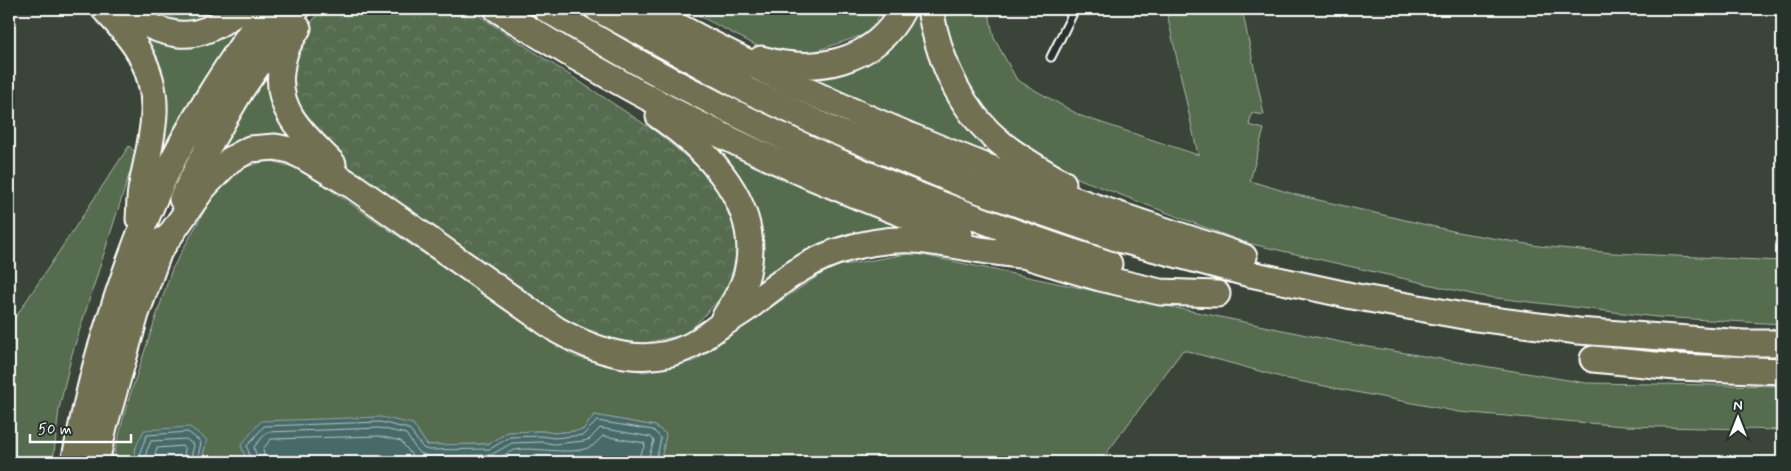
<svg xmlns="http://www.w3.org/2000/svg" width="1791" height="471" font-family="Mynerve,sans-serif">
  <style>
    .green { fill: #566c50; stroke: #aab6a8 }
    .forest { fill: url(#forest-crowns); stroke: #aab6a8 }
    .water { fill: #466b69; stroke: #90a6a5 }
    .lines { fill: none; stroke-linecap: round; stroke-linejoin: round }
    .shore { stroke: #b5c4c3; stroke-width: 1 }
    .lane-casing { stroke: #fff; stroke-width: 11 }
    .highway-casing { stroke: #fff; stroke-width: 29 }
    .lane { stroke: #26332d; stroke-width: 7 }
    .highway { stroke: #716f52; stroke-width: 25 }
  </style>
  <defs>
    <pattern id="forest-crowns" width="20" height="18" patternUnits="userSpaceOnUse" patternTransform="scale(1.25)"><rect width="20" height="18" fill="#566c50"/><path d="M2 6a3 3 0 1 1 6 0M12 15a3 3 0 1 1 6 0" fill="none" stroke="#6f826a"/></pattern>
  </defs>
  <rect width="100%" height="100%" fill="#3b4439"/>
  <filter id="ink" filterUnits="userSpaceOnUse"><feTurbulence type="fractalNoise" baseFrequency=".02" numOctaves="2"/><feDisplacementMap in="SourceGraphic" scale="10" xChannelSelector="R" yChannelSelector="G"/><feConvolveMatrix kernelMatrix="1 2 1 2 8 2 1 2 1" color-interpolation-filters="sRGB"/></filter>
  <g filter="url(#ink)">
    <!-- green -->
    <path class="green" d="M686 9H885L866 34 807 54 763 49Z
      M911 9H922L1009 164 918 129 810 78 809 75Z
      M942 9H988L994 38 1017 80 1081 116 1198 155 1166 9H1242L1264 115 1252 113 1249 125 1264 129 1250 181 1297 195 1457 232 1539 246 1613 253 1782 261V324L1656 317 1480 296 1243 242 1077 178 1027 147 981 107 962 76 946 35Z
      M234 28 233 33 201 83 166 142 163 144 136 32Z
      M267 74H270L301 140 223 150V146Z
      M712 145H714L913 231 757 293 753 273Z
      M129 146 136 153 72 354 59 409 53 462H9V327Z
      M268 160 300 169 575 357 644 372 695 361 765 311 832 267 913 253 1345 343 1586 383 1782 386V430L1624 426 1459 412 1288 379 1183 350 1100 462H657L662 454 666 434 655 426 594 415 583 430 554 433 542 431 508 432 489 444 427 445 413 424 241 445 247 462H201L207 440 136 447 134 462H112L127 404 172 269 225 174Z"/>
    <!-- forest -->
    <path class="forest" d="M127 9H228L213 19 170 27Z
      M321 9H469L658 133 714 181 740 240 728 290 687 334 641 344 596 337 548 314 364 180 315 136 295 111 290 80 291 51Z"/>
    <!-- water -->
    <path class="water" d="M594 415 655 426 666 434 662 454 657 462H247L241 445 261 421 381 417 413 424 427 445 489 444 508 432 542 431 554 433 583 430Z
      M190 427 207 440 201 462H134L136 447 144 430Z"/>
    <g class="lines">
      <!-- shore -->
      <path class="shore" d="M139 462 141 449 147 435 188 432 201 442 197 462
        M145 462 147 450 151 441 186 439 194 445 190 462
        M153 462 157 448 183 446 185 449 183 462
        M251 462 247 446 264 426 380 422 409 429 423 448 428 450 490 449 510 437 541 436 554 438 583 435 597 421 653 430 661 438 658 452 653 462
        M258 462 254 447 267 432 380 428 406 434 418 452 428 456 491 455 512 443 541 442 554 444 584 441 590 439 600 428 651 437 654 441 647 462
        M265 462 263 449 271 439 379 436 401 441 413 457 420 462
        M491 462C500 460 506 452 515 450 536 446 573 457 592 446 596 444 599 439 603 436L644 443 645 446 640 454 639 462"/>
      <!-- lane casing -->
      <g class="lane-casing">
        <path id="lane" d="M1051 57 1075 9"/>
      </g>
      <!-- highway casing -->
      <g class="highway-casing">
        <path id="highway" d="M104 9C117 23 131 37 140 54 165 100 151 137 142 185 139 196 140 208 139 219
          M115 9C169 36 189 49 241 9
          M497 9C642 102 798 178 960 235
          M546 9C588 33 630 59 674 82 813 156 959 216 1109 264
          M598 9 747 90 830 129 972 188 1122 240 1246 273 1352 296 1469 317 1578 331 1744 343H1782
          M646 9C770 78 901 135 1034 185 1103 211 1174 233 1244 257
          M930 9C939 60 960 110 1002 144 1021 159 1042 171 1063 183
          M298 28C295 34 291 39 288 45 284 53 282 63 281 72 276 113 307 137 333 164
          M761 59C815 74 875 64 903 9
          M659 116C709 151 763 206 747 273 743 290 732 305 723 320
          M182 199 209 145 241 90 297 9
          M1003 249 1100 278 1160 292 1217 294
          M157 254 203 188 230 160 250 149 275 147 290 150 302 156 353 186 557 330C598 353 645 368 690 346 700 341 709 333 718 327 728 320 740 314 750 306 777 285 802 264 836 252 860 244 888 239 914 240 933 241 951 245 970 248 986 251 1002 253 1019 255
          M1593 359 1676 367 1782 371
          M74 462C82 426 89 388 100 351 117 295 136 238 161 184 190 122 228 65 267 9
          M96 462 104 427 136 314 163 240"/>
      </g>
      <!-- lane -->
      <use href="#lane" class="lane"/>
      <!-- highway -->
      <use href="#highway" class="highway"/>
    </g>
  </g>
  <!-- margin -->
  <rect width="1791" height="471" fill="none" stroke="#26332d" stroke-width="30"/>
  <rect x="15" y="15" width="1761" height="441" fill="none" stroke="#fff" stroke-width="2" filter="url(#ink)"/>
  <!-- north arrow -->
  <g transform="translate(1738 418)" stroke="#26332d" stroke-width="4" paint-order="stroke">
  <path d="M0-4L9 19L0 12L-9 19Z" fill="#ffffff"/>
  <text y="-8" font-size="14" font-weight="bold" text-anchor="middle" fill="#ffffff">N</text>
  </g>
  <!-- scale -->
  <path d="M30 434v8h101v-8" fill="none" stroke="#ffffff" stroke-width="2.5"/>
  <text x="38" y="434" font-size="15" fill="#ffffff" stroke="#26332d" stroke-width="4" paint-order="stroke">50 m</text>
</svg>
